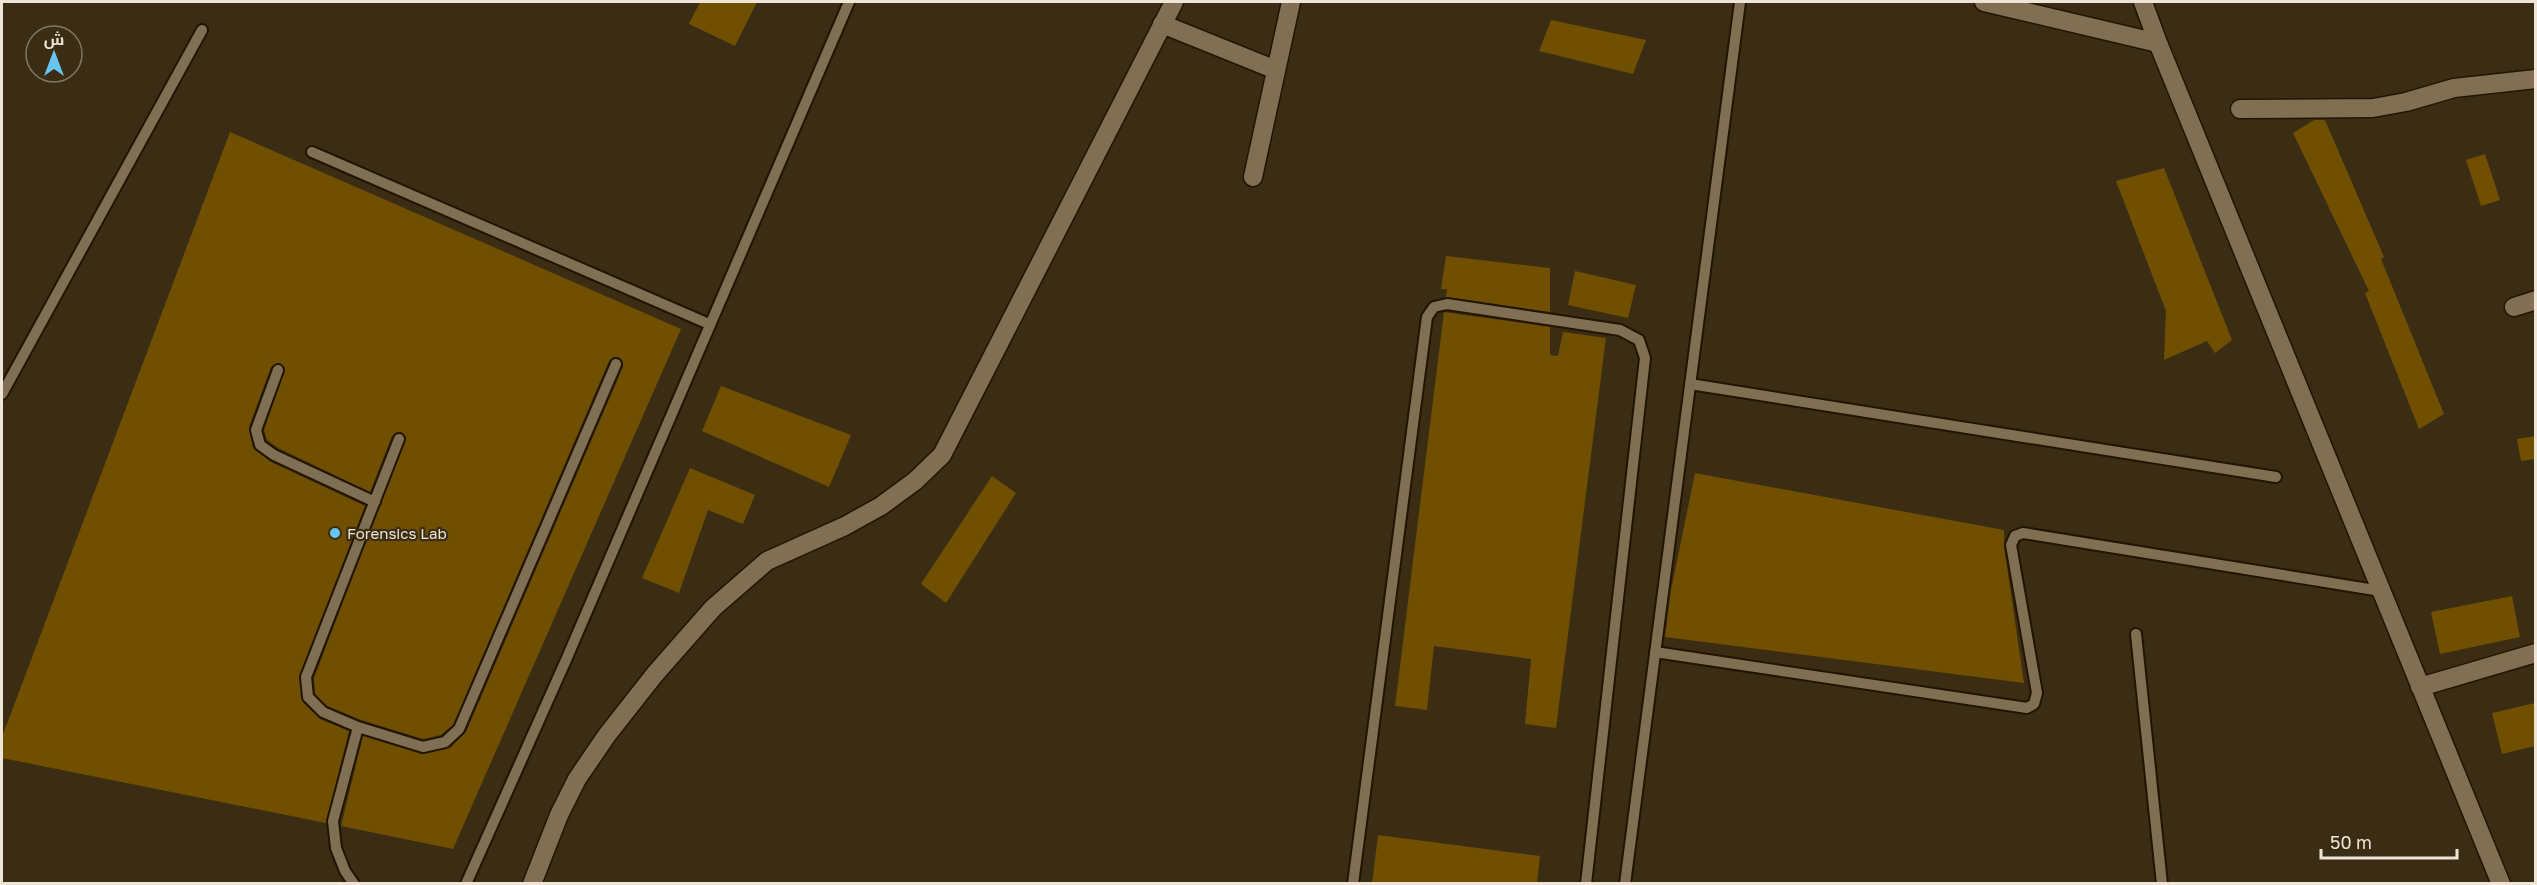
<svg xmlns="http://www.w3.org/2000/svg" width="2537" height="885" font-family="'Golos Text',Cairo,sans-serif">
  <style>
    .building { fill: #704f00 }
    .lines { fill: none; stroke-linecap: round; stroke-linejoin: round }
    .lane-casing { stroke: #221500; stroke-width: 14 }
    .street-casing { stroke: #221500; stroke-width: 21 }
    .lane { stroke: #806f53; stroke-width: 10 }
    .street { stroke: #806f53; stroke-width: 18 }
    .poi-dot { fill: #68c4f0; stroke: #3b2d13; stroke-width: 2 }
    .labels { text-anchor: middle; dominant-baseline: central; stroke-width: 4.5; stroke-linejoin: round; paint-order: stroke }
    .poi-label { font-size: 15px; fill: #eee5d6; stroke: #3b2d13; text-anchor: start }
  </style>
  <rect width="100%" height="100%" fill="#3b2d13"/>
  <!-- building -->
  <path class="building" d="M700 2H757L735 46 689 24Z
    M1551 20 1646 40 1633 74 1539 51Z
    M2314 120H2325L2384 257 2381 259 2444 414 2419 429 2365 293 2369 291 2293 133Z
    M230 132 681 329 453 849 341 826 363 736 424 754 450 748 466 732 623 367 622 360 618 357 612 358 609 361 453 725 441 735 423 739 361 720 327 706 315 694 314 678 406 437 401 432 392 436 370 492 278 448 267 440 264 430 285 369 280 363 271 367 249 427 253 448 271 462 365 506 299 677 303 702 320 719 349 731 326 823 2 758V737Z
    M2485 154 2500 200 2481 206 2466 160Z
    M2164 168 2232 340 2215 353 2207 341 2164 360 2166 311 2116 181Z
    M1446 256 1550 268V312L1446 297 1447 289H1441Z
    M1575 271 1636 285 1628 318 1568 305Z
    M1444 312 1550 327V355L1558 356 1563 332 1606 338 1556 728 1525 724 1531 659 1434 646 1427 710 1395 706Z
    M721 386 851 435 829 487 702 431Z
    M2535 436V459L2521 461 2517 439Z
    M690 468 755 495 743 524 708 510 679 593 642 578Z
    M1695 473 2004 530V546L2024 683 1665 637 1671 590Z
    M992 476 1016 493 946 603 921 584Z
    M2512 596 2520 637 2440 654 2431 612Z
    M2535 703V746L2502 754 2492 713Z
    M1378 835 1540 856 1537 884H1372Z"/>
  <g class="lines">
    <!-- lane casing -->
    <g class="lane-casing">
      <path id="lane" d="M312 152 709 324
        M278 370 256 430 260 445 274 455 375 502
        M1690 384 2276 477
        M2 394 202 30
        M399 439 306 677 308 697 323 712 358 727 423 747 445 742 459 729 616 364
        M2136 634 2162 884
        M1655 652 2027 708 2034 704 2037 693 2011 545 2015 536 2023 533 2381 591
        M354 884 345 871 336 848 333 821 358 727
        M466 884 566 660 849 2
        M1353 884 1427 317 1434 307 1447 304 1620 330 1639 340 1645 358 1586 884
        M1625 884 1740 2"/>
    </g>
    <!-- street casing -->
    <g class="street-casing">
      <path id="street" d="M1984 2 2158 43
        M2143 2 2158 43 2501 884
        M1162 24 1276 70
        M2240 109 2373 108 2406 102 2454 88 2536 79
        M1253 177 1291 2
        M2514 307 2536 300
        M2420 687 2536 653
        M532 884 559 815 577 779 607 735 655 674 713 608 767 561 845 526 881 506 915 481 942 455 1174 2"/>
    </g>
    <!-- lane -->
    <use href="#lane" class="lane"/>
    <!-- street -->
    <use href="#street" class="street"/>
  </g>
  <!-- markers -->
  <circle class="poi-dot" cx="335" cy="533" r="6"/>
  <g class="labels">
    <!-- poi labels -->
    <g class="poi-label">
      <text x="347" y="533">Forensics Lab</text>
    </g>
  </g>
  <!-- border -->
  <rect width="2537" height="885" fill="none" stroke="#eee5d6" stroke-width="6"/>
  <!-- north arrow -->
  <g transform="translate(54 54)"><circle r="28" fill="#3b2d13" stroke="#837761" stroke-width="1.5"/>
  <path d="M0-4.5L10 22L0 15L-10 22Z" fill="#68c4f0"/>
  <text y="-9" font-size="16" font-weight="bold" text-anchor="middle" fill="#eee5d6">ش</text>
  </g>
  <!-- scale -->
  <path d="M2321 849v9h136v-9" fill="none" stroke="#eee5d6" stroke-width="3"/>
  <text x="2330" y="849" font-size="18" fill="#eee5d6" stroke="#3b2d13" stroke-width="4.5" paint-order="stroke">50 m</text>
</svg>
